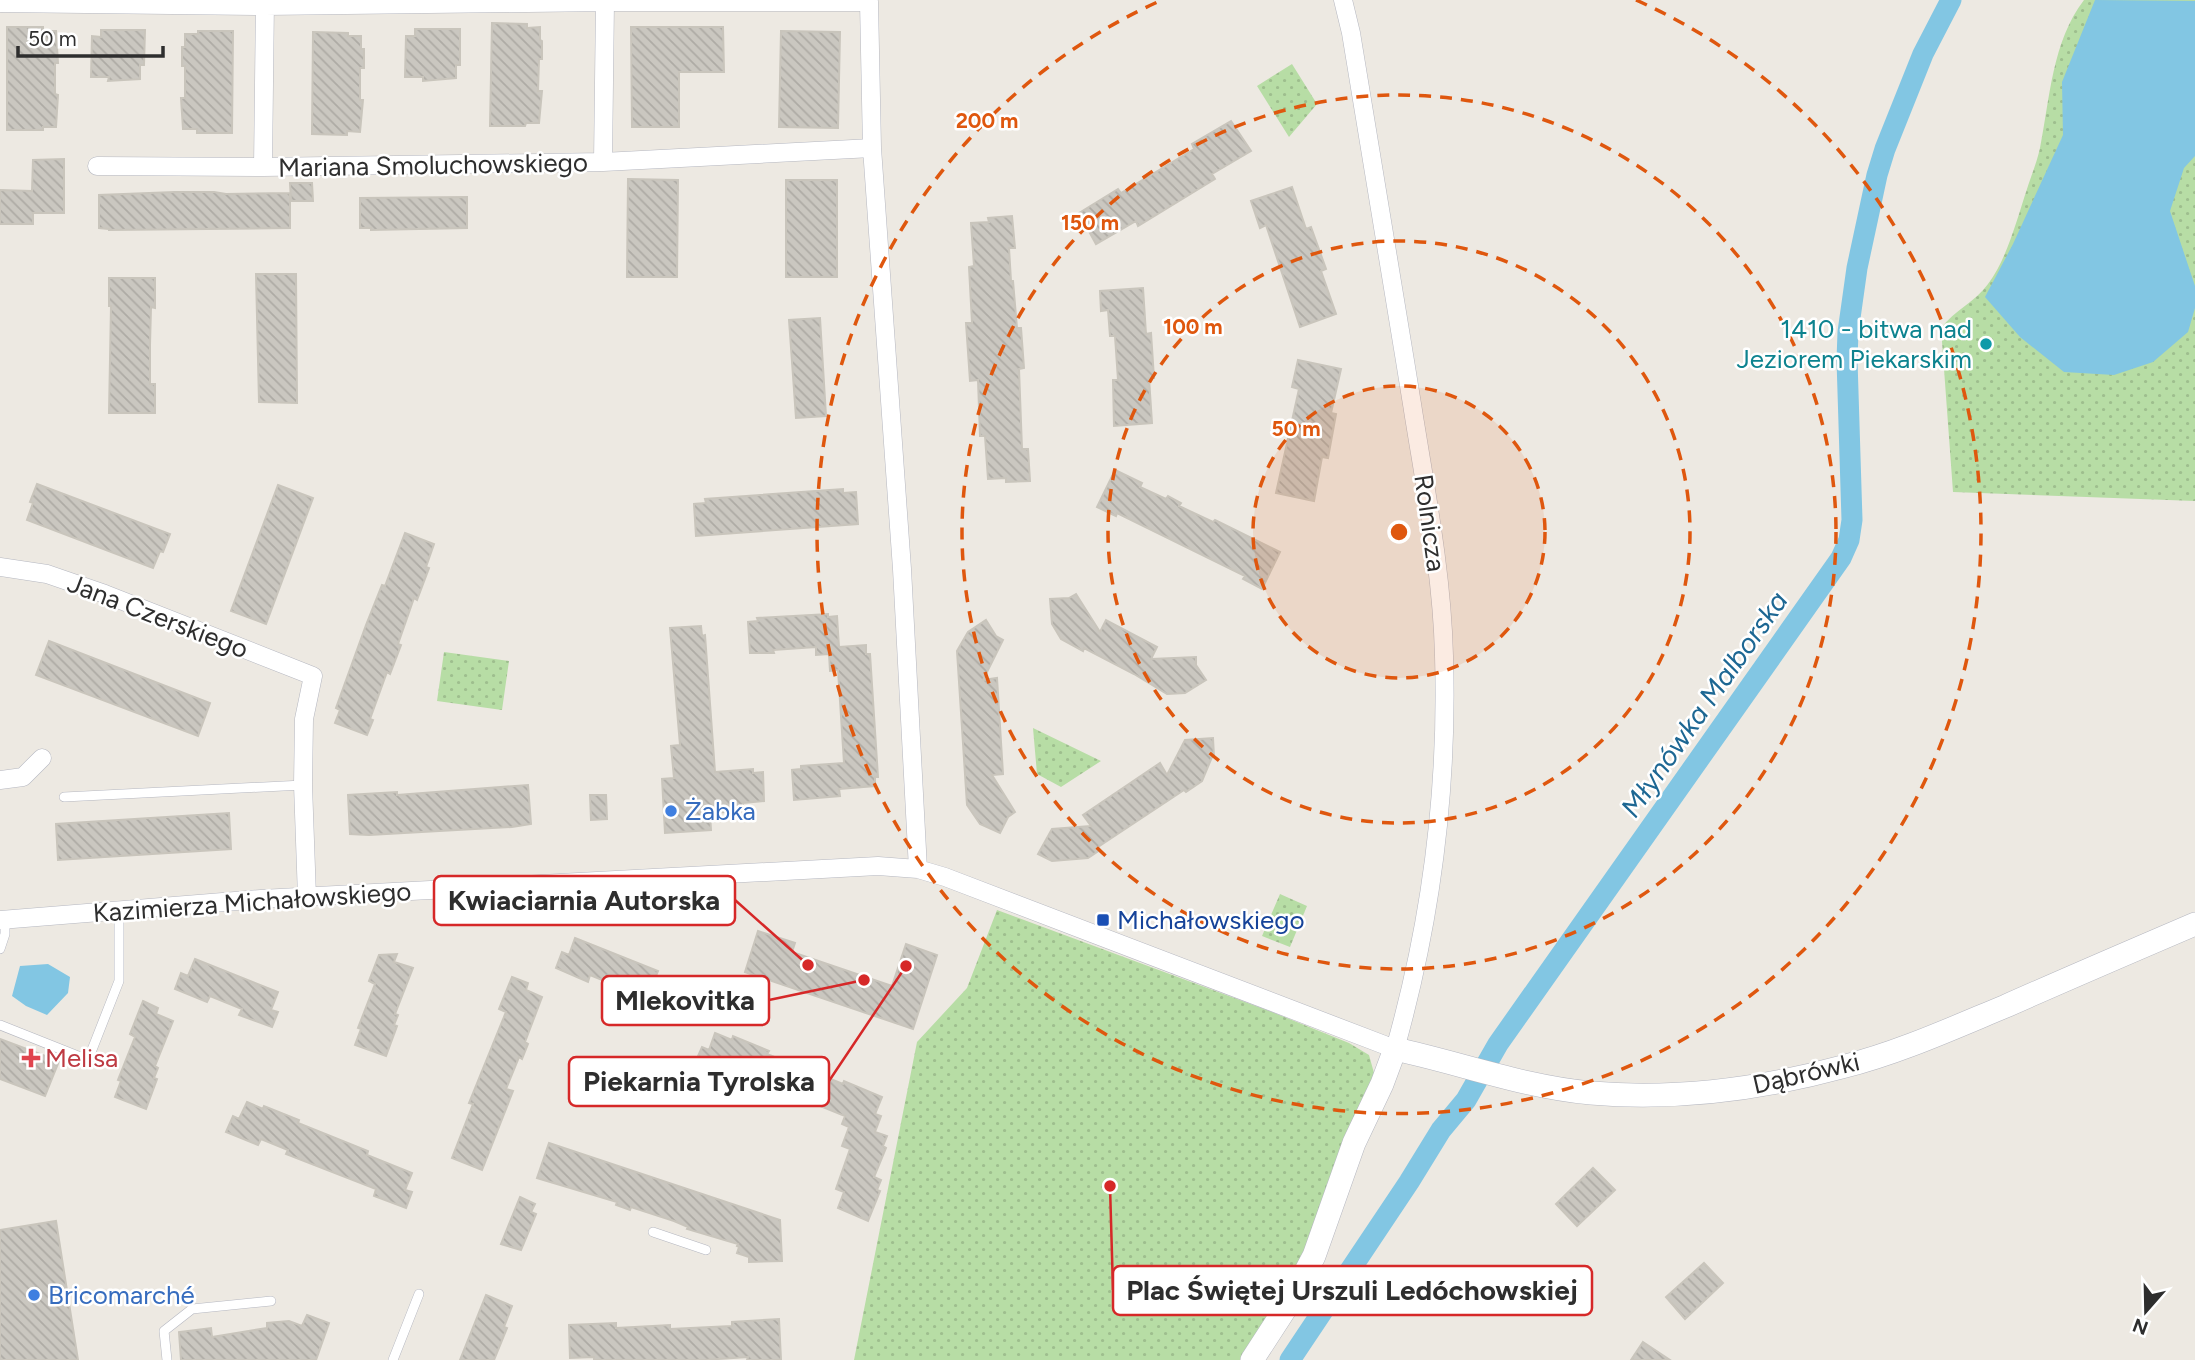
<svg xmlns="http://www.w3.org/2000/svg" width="2195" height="1360" font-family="Figtree,sans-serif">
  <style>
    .grass { fill: url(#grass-dots) }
    .water { fill: #82c6e3 }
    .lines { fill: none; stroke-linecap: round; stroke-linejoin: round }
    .canal { stroke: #82c6e3; stroke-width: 21 }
    .building { fill: url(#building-back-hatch); stroke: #c9c5bc; stroke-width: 2 }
    .service-casing { stroke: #b5b7c0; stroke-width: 10 }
    .minor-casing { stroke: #b5b7c0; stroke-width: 19 }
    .tertiary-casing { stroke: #b5b7c0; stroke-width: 24 }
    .service { stroke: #fff; stroke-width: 9 }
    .minor { stroke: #fff; stroke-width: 18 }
    .tertiary { stroke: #fff; stroke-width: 23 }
    .ring { fill: none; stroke: #df570e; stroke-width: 3.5; stroke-dasharray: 12 9 }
    .culture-dot { fill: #0f9aa8; stroke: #fff; stroke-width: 2.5 }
    .shop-dot { fill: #3f7fe0; stroke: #fff; stroke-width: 2.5 }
    .transit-dot { fill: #1a4fb4; stroke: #fff; stroke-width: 2.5 }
    .health-dot { fill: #e0444e; stroke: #fff; stroke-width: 2.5 }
    .labels { text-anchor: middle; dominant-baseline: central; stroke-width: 5; stroke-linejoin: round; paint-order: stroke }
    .street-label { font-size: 26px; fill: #2e2e2e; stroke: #fff }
    .culture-label { font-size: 26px; fill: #0d838f; stroke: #fff; text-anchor: end }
    .shop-label { font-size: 26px; fill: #366cbe; stroke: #fff; text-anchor: start }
    .transit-label { font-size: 26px; fill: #164399; stroke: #fff; text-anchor: start }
    .health-label { font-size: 26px; fill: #be3a42; stroke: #fff; text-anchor: start }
    .water-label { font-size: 28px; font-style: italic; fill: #1d6793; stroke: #fff }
    .centre { fill: #df570e; stroke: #fff; stroke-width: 3.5 }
    .ring-label { font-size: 21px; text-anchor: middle; font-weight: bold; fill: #df570e; stroke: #fff; stroke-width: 5; stroke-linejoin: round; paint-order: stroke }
    .leader { fill: none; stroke: #d62828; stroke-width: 2.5 }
    .callout-dot { fill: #d62828; stroke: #fff; stroke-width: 2.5 }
    .callout { fill: #fff; stroke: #d62828; stroke-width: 2.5 }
    .callout-label { font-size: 28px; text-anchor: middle; font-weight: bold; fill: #2e2e2e }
  </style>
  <defs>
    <pattern id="grass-dots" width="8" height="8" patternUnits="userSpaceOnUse" patternTransform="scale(1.75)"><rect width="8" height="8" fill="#b7dda5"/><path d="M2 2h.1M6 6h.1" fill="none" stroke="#9ebe8e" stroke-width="1.8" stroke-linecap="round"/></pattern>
    <pattern id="building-back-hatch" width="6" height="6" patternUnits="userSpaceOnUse" patternTransform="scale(1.75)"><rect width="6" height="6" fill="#cac7c0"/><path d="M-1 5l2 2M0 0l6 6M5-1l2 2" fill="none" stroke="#aeaba5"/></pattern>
  </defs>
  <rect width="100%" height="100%" fill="#ede9e2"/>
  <!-- grass -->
  <path class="grass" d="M2084 0H2195V501L1953 492 1941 328C1954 311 1976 301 1988 284 2007 259 2017 219 2027 189 2031 176 2037 162 2040 148 2050 98 2052 42 2084 0Z
    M1292 64 1317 104 1289 137 1257 86Z
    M444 652 509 661 502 710 437 701Z
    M1033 728 1101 761 1061 787 1037 774Z
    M1280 894 1307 906 1290 947 1262 936Z
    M997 910 1272 1012 1349 1043 1369 1055 1374 1073 1369 1089 1298 1270 1242 1360H854L917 1042 967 988Z"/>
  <!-- water -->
  <path class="water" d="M2095 0 2195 1V156L2184 168 2170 211 2195 286V308L2188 332 2153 362 2114 375 2064 372 2020 337 1985 297 2013 244 2063 135 2062 82Z
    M48 964 70 977 68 993 47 1015 26 1006 12 996 20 966Z"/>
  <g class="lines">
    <!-- canal -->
    <path class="canal" d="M1290 1360 1409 1182 1441 1130 1466 1100 1498 1044 1841 558 1849 540 1852 520 1847 360 1848 332 1857 268 1877 175 1885 149 1923 54 1951 0"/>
  </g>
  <!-- building -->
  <path class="building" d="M492 23 527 24V28L540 27V40L542 41V59H539L538 91H542L539 123H526L525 126H490Z
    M7 27H43V31H56L58 63H55V94L58 95 56 127H43V130H7Z
    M631 27H723L724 72H679V127H632Z
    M415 29H460V65H456V78L423 81V77H405L406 36H415Z
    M101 30H145L144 65H140V79L108 81 109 77H91L92 36 101 37Z
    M198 31H233L232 133H197V129H183L181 98H185V66H182V47H185V34H198Z
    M781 31 840 32 838 128 779 127Z
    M313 32 348 33V36H361V49H364V68H360V100H363L360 132 347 131V135L312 134Z
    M1231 121 1251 151 1212 174 1215 179 1138 226 1136 221 1096 244 1079 213 1118 189 1121 193 1194 149 1192 144Z
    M64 159V213H33V224H0V190L32 191 33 160Z
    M628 179 678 180 677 277H627Z
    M786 180H837V277H786Z
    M290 183H312L313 201H291Z
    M1292 187 1306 229 1311 227 1326 269 1321 271 1336 314 1300 327 1266 225 1260 228 1251 201Z
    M175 192H214L226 194 290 193V228L109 230V229L99 228V195Z
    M467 197V228L371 230V228H360V198Z
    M1012 216 1015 248H1009L1011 281H1013L1017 328H1021L1024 368 1019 369 1022 449H1028L1030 481 1006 482V478L988 479 985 436H980L978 380 970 381 966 323H972L969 267 974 266 971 223 989 222 988 218Z
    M256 274H296L297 403 259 402Z
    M109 278H155V308L151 307 150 345V384H155V413H109L111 306H109Z
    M1143 288 1146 334 1151 333 1154 378H1149L1152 423 1114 426 1113 380H1118L1115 336H1110L1108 310 1101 311 1100 291Z
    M820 318 826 416 796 418 789 320Z
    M1298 360 1341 369 1331 413 1336 414 1328 458 1322 457 1314 501 1276 493 1299 389 1292 387Z
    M1115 470 1142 483 1140 487 1166 499 1168 496 1181 503 1179 506 1213 522 1215 520 1280 552 1262 589 1243 579 1245 576 1117 513 1116 516 1097 507Z
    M37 484 170 534 163 552 160 551 153 568 27 520 33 503 30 502Z
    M278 485 313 498 266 624 231 611Z
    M843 489V493L856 492 858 524 696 536 694 504 706 503 705 499Z
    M405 533 434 544 426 567 429 568 417 600 414 598 398 644 401 645 390 674 387 672 370 719 373 720 367 735 335 723 340 710 336 708 366 625 382 585 385 586Z
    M1076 594 1100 632 1106 620 1157 647 1151 659 1196 657V665L1206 680 1185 693 1167 694 1134 674 1084 648 1083 651 1061 639 1052 624 1050 599 1069 598Z
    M828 614V617L837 616 839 647 866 645V654H870L878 777H875V786L839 789 840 796 794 800 792 770 801 769V766L844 763 838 670 830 671 829 654 816 655V647L773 650 774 653H750L748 622 758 621 757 618Z
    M986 620 996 636 1003 640 983 680 997 678 1003 774 992 775 1015 812 1008 817 1000 833 980 824 967 805 957 651 968 632Z
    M701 626 702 636 705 635 715 772 753 769V773L763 772 764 801 743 803V811L710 813 711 830 665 833 662 779 674 778 671 746 680 745 670 628Z
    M49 641 210 703 198 736 36 675Z
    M1213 738 1214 757H1212L1202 781 1186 792 1184 790 1098 847 1100 850 1088 858 1052 861 1038 854 1052 829 1091 826 1083 815 1160 763 1167 775 1185 740Z
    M528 785 531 824 512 827 369 835 350 834 348 795 397 792V795Z
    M590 795H606L607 819 591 820Z
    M229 813 231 849 58 860 56 824Z
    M758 931 795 943 792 952 892 986 906 944 937 955 913 1029 745 972Z
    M575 938 658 971 651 988 658 991 652 1006 620 993 622 988 590 975 588 982 556 968 562 952 569 955Z
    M397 954 394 962 413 968 395 1014 398 1015 394 1025 397 1026 386 1056 355 1045 361 1029 358 1028 375 984 369 981 379 955Z
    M195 959 278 992 271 1010 278 1012 272 1027 239 1015 242 1009 210 996 207 1002 175 989 181 973 188 976Z
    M512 977 528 983 526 990 542 997 525 1042 528 1044 522 1059 519 1057 506 1089 513 1091 482 1170 452 1158 473 1104 469 1103 506 1012 499 1009Z
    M143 1001 158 1008 156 1014 173 1021 155 1066 158 1068 154 1078 157 1079 146 1109 115 1097 121 1081 118 1080 135 1037 130 1034Z
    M715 1033 732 1040 733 1036 769 1051 767 1054 797 1066 799 1063 814 1069 813 1072 843 1084 844 1081 882 1097 875 1114 881 1116 875 1132 887 1136 883 1146 886 1148 874 1177 881 1180 877 1190 880 1191 868 1221 838 1208 844 1192 836 1189 850 1149 842 1146 849 1127 842 1124 845 1116 731 1070 728 1076 695 1063 702 1047 709 1050Z
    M0 1039 59 1061 45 1096 0 1079Z
    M247 1102 263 1109 264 1106 299 1120 298 1123 368 1151 367 1155 412 1173 405 1190 412 1192 406 1208 374 1196 376 1189 286 1154 288 1150 261 1139 258 1145 226 1132 233 1116 239 1119Z
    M549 1143 780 1220 782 1261 749 1262V1257L737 1253 739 1247 737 1246 738 1244 687 1229 688 1227 674 1221 631 1207 630 1210 616 1205 617 1202 537 1178Z
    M1593 1168 1615 1190 1577 1226 1556 1204Z
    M520 1197 535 1204 531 1212 536 1214 521 1250 501 1244Z
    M56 1221 78 1360H0V1230Z
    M1704 1263 1723 1283 1685 1319 1666 1297Z
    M486 1295 512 1306 504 1327 507 1328 494 1360H460Z
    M307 1315 329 1323 316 1360H181L179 1332 211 1328 212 1337 267 1328V1323L289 1321 302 1326Z
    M779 1319 781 1360H747L748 1357 704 1360H594V1357L570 1358 569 1325 616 1323V1328L670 1325V1329L732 1326V1322Z
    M1643 1342 1670 1360H1631Z"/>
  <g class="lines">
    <!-- service casing -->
    <g class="service-casing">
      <path id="service" d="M64 797 303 785
        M0 949 5 934V920
        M0 1025 88 1060 119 981V910
        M653 1232 706 1250
        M167 1360 164 1331 192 1309 271 1301
        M393 1360 419 1294"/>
    </g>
    <!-- minor casing -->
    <g class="minor-casing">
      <path id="minor" d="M605 0V2H869L872 148 902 569 918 869
        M0 3 265 6 605 2 603 162 263 167 97 166
        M603 162 872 148
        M263 167 265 0
        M0 567 47 574 105 594 313 676 304 719 303 785 307 897
        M0 780 23 777 42 758
        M0 920 261 899 878 866 918 869 945 877 1395 1049C1431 922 1448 788 1444 656 1442 571 1425 487 1412 404 1392 280 1371 156 1351 33L1343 0"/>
    </g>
    <!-- tertiary casing -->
    <g class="tertiary-casing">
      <path id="tertiary" d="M1252 1360 1289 1303 1314 1256 1354 1143 1382 1084 1395 1049C1460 1063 1524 1087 1591 1093 1675 1100 1761 1089 1842 1067 1898 1053 1953 1028 2006 1006 2069 978 2132 951 2195 924"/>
    </g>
    <!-- service -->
    <use href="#service" class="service"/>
    <!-- minor -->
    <use href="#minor" class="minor"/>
    <!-- tertiary -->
    <use href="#tertiary" class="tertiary"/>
  </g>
  <!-- distance rings -->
  <circle cx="1399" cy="532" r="146" fill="#df570e" fill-opacity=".12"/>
  <g class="ring">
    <circle cx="1399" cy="532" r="146"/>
    <circle cx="1399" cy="532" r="291"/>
    <circle cx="1399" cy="532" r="437"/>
    <path d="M1636 0A582 582 0 1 1 1162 0"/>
  </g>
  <!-- markers -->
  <circle class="culture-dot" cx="1986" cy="344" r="7"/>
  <g class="shop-dot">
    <circle cx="671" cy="811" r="7"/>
    <circle cx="34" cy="1295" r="7"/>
  </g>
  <rect class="transit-dot" x="1096" y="913" width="14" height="14" rx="3.5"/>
  <path class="health-dot" d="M27.5 1047.5h7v7h7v7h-7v7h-7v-7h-7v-7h7z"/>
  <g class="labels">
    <!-- street labels -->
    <g class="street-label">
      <text transform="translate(433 165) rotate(-1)">Mariana Smoluchowskiego</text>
      <text transform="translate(1430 523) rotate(82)">Rolnicza</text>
      <text transform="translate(158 616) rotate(21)">Jana Czerskiego</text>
      <text transform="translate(252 902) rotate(-4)">Kazimierza Michałowskiego</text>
      <text transform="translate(1806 1073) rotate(-13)">Dąbrówki</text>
    </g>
    <!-- culture labels -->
    <g class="culture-label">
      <text x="1972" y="329">1410 - bitwa nad<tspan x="1972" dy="30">Jeziorem Piekarskim</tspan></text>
    </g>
    <!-- shop labels -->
    <g class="shop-label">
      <text x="685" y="811">Żabka</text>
      <text x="48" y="1295">Bricomarché</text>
    </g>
    <!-- transit labels -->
    <g class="transit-label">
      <text x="1117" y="920">Michałowskiego</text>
    </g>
    <!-- health labels -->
    <g class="health-label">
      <text x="45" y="1058">Melisa</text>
    </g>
    <!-- water labels -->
    <g class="water-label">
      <text transform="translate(1704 704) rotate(-55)">Młynówka Malborska</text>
    </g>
  </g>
  <circle cx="1399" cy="532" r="10" class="centre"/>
  <g class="ring-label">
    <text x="987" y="128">200 m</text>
    <text x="1090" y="230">150 m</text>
    <text x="1193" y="334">100 m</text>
    <text x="1296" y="436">50 m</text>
  </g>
  <!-- callouts -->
  <path class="leader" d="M808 965L735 900M864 980L769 1000M906 966L829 1081M1110 1186L1113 1290"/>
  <g class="callout-dot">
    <circle cx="808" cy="965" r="7"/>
    <circle cx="864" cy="980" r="7"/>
    <circle cx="906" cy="966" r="7"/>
    <circle cx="1110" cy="1186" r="7"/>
  </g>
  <g class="callout">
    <rect x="434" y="876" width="301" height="49" rx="7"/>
    <rect x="602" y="976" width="167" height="49" rx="7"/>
    <rect x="569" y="1057" width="260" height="49" rx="7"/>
    <rect x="1113" y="1266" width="479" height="49" rx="7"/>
  </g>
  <g class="callout-label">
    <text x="584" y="910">Kwiaciarnia Autorska</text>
    <text x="685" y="1010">Mlekovitka</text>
    <text x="699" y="1091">Piekarnia Tyrolska</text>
    <text x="1352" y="1300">Plac Świętej Urszuli Ledóchowskiej</text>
  </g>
  <!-- north arrow -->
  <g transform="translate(2146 1311) rotate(200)" stroke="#ffffff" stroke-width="5" paint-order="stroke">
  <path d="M0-5L12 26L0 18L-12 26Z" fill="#2e2e2e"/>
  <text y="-10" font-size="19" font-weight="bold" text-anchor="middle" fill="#2e2e2e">N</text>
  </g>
  <!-- scale -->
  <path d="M18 46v10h145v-10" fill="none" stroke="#2e2e2e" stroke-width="3.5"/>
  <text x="28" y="46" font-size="21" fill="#2e2e2e" stroke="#ffffff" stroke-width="5" paint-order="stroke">50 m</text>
</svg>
